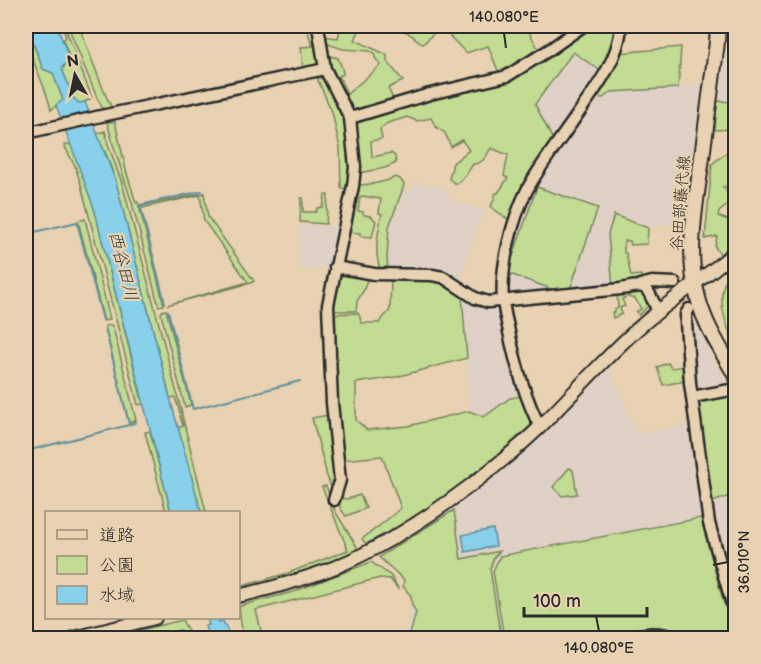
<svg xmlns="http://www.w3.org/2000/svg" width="761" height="664" font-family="'Balsamiq Sans','Klee One',sans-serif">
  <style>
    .built { fill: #dfd1c6 }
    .green { fill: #c3dc93; stroke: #77845f; stroke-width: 1.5 }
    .water { fill: #89d1ea; stroke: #638f9e; stroke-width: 1.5 }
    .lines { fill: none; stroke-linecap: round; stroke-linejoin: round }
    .stream { stroke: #638f9e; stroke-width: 2 }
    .minor-casing { stroke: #2b2b2b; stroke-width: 15 }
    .tertiary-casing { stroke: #2b2b2b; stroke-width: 16 }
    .secondary-casing { stroke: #2b2b2b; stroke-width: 18 }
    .minor { stroke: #e8d2b1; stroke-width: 10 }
    .tertiary { stroke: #e8d2b1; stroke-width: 12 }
    .secondary { stroke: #e8d2b1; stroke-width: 14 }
    .ticks { fill: none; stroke: #2b2b2b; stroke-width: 2 }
    .labels { text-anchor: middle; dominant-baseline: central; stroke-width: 4.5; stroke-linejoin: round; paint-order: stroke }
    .street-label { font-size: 16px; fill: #2b2b2b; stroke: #e8d2b1 }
    .water-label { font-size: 18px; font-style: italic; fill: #394448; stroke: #e8d2b1 }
    .neatline { fill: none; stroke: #2b2b2b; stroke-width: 2 }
    .ticks-label { font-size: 15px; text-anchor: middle; fill: #2b2b2b }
  </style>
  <rect width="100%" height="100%" fill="#e8d2b1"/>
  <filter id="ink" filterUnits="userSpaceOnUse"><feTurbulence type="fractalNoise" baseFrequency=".0167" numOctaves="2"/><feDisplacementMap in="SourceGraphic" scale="12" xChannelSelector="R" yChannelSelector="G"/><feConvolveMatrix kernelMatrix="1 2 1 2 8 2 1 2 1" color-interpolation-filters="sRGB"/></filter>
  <g filter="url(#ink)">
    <!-- built -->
    <path class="built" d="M723 26H735V102L717 101Z
      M574 52 601 71 555 144 535 104Z
      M702 86 684 221 648 228 614 215 608 234 613 287 506 298V270L514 231 533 185H537L594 97 603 98 611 92Z
      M415 182 443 188 451 199 485 211 475 229 460 285 388 272 387 257 389 227 403 188 412 191Z
      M300 225 341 226 332 266 299 271Z
      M462 296 477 303 499 306 522 396 510 398 484 417 469 411 467 358Z
      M691 313 692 314 699 330 726 383 723 385 694 389Z
      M610 368 637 434 692 424 726 602 735 627V638H684L675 633 642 630 614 638H400L408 624 411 612V603L409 594 403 586V581L394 570 377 558 468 498 497 475 553 425Z
      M735 494V594L718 536 710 503Z"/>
    <!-- green -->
    <path class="green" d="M26 26 43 69 53 73 63 100 51 110C45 81 26 55 26 26Z
      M68 26H79L103 89 112 109 104 111 97 98Z
      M310 26H314L320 65 303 71 301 47 313 46 308 33Z
      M341 26H361L355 40 387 55V61L403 81 388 88 394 101 352 115 329 68 325 55 338 58 342 68 343 74 339 76 347 94 381 65 375 58 374 53 369 51 343 49 325 43 322 36 338 38Z
      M388 26H537L528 30 539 50 524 62 499 73 488 46 466 53 446 32H435L423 44 407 32 391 28Z
      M590 26H618L616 43 601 71 573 52 535 104 555 144 509 220 491 207 496 193H498L508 178 504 176 508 155 491 148C487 155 483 164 473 164L466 175 456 184 449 179 453 163 469 150 462 140 451 147 445 133 436 127 431 118 417 121 407 117 388 123 380 129 382 139 371 141 372 157 391 153 395 156 396 163 385 168 358 173 354 122 475 85 515 77Z
      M65 27 92 98 85 102 79 103 74 99 62 69 70 59 63 40 66 37 63 28Z
      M681 47 678 88 611 92 603 98 594 97 618 53Z
      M317 78 326 79 343 114 346 137 350 189 341 188 340 148 332 112Z
      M717 101 735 102V129L715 130Z
      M107 121 115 122 126 170 136 203 138 202 164 305 159 306 158 304 132 203 113 144Z
      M105 131 108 144 123 186 182 413H180L175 397 170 398 116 182 107 156 96 134Z
      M71 144 94 208 143 404 138 405 81 185 75 166 64 145Z
      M735 146V182L730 186 723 187 734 200 719 212 718 216 733 222 729 238 734 243 720 254 715 247 717 236 705 239 712 164Z
      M396 177 400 179 404 184 403 188 389 227 387 257 388 272 381 271C373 252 378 233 382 214L379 213 381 199 362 196 360 197 358 211 363 212 364 215 371 216 376 221 372 237 360 236V233L349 232 358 188 357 185C371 185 383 183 396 177Z
      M537 187 598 208 570 289 557 291 507 273Z
      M204 193 208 217 254 281 251 283 167 305 248 282 204 221 200 195 143 208 142 206Z
      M325 195H328L326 224 300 222 301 198H303V212H316L317 208 323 207Z
      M614 215 648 228 647 244 631 245 630 241H624V253H626L631 276 641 275 643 281 613 287 608 234Z
      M85 219 110 319 104 321 78 221Z
      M735 268V347C725 322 711 289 735 268Z
      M340 271 368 276 364 290 357 301 356 311H331Z
      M391 279 437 280 462 296 467 358 396 377 356 383V420L367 430 408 426 469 411 484 417 510 398 522 396 531 418 532 424 482 469 416 517 366 544 362 539 383 523 401 508 382 456 343 460 335 403 332 314 358 313 360 317 361 323H379L390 310Z
      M643 288 652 302 639 315 636 312 641 309 635 298H630L629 296 622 299 625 306 620 308 622 314 613 318 612 312H615V309L618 308 617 293Z
      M166 310 191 405 185 407 161 314 162 311Z
      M111 325 113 327 136 420 129 423 105 326Z
      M668 363 671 368 685 366V381L663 385 657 367Z
      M732 393 735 398V494L710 503 696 401Z
      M182 415 206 512H201L178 428 183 426 180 416Z
      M329 415 336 477 333 492 327 476 312 418Z
      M150 431 171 512H166L145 432Z
      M569 468 573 470 577 494 562 496 553 487Z
      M326 486 335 511 357 547 356 552 310 571 239 591 238 586 239 587 288 573 348 550 322 487Z
      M360 495 366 508 346 516C341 510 338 506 339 498L347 499Z
      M454 510 461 559 500 551 494 557 490 569 501 638H406L411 631 416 612 412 605 411 596 403 586 404 580 379 557Z
      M701 518 724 604H727L735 627V638H687L677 633 644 628 608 638H504L493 571 500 556Z
      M371 562 391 576 399 590 390 579 380 578 256 610 263 638H243L239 607 243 605 293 592Z
      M182 620 192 638H184L182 632 156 638H108Z"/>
    <!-- water -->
    <path class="water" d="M27 26H57L70 61 63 66 62 69 74 99 79 103 85 102 116 182 170 398 201 512H171L94 208 56 105 63 100 53 73 43 69Z
      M493 529 496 546 465 552 462 535Z
      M207 618H219V622L223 621 231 638H209L205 626 209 625Z"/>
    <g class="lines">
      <!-- stream -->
      <path class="stream" d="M26 234 77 222 103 320
        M165 303 140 205 202 191
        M168 311 193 409 300 381
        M105 328 129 424
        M26 451 129 425 136 422
        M146 638 181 630 183 638"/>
      <!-- minor casing -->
      <g class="minor-casing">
        <path id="minor" d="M318 26 325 69 350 118 355 167 353 186 328 305 332 403 340 480 334 500
          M350 118 430 94 507 76 549 50 583 26
          M26 133 101 116 325 69
          M335 267 374 274 432 275 443 277 475 298 488 302 621 289C650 283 645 286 658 311
          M640 285 652 282 675 283
          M689 309 686 314V322L690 383 709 523 736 618
          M692 397 736 389
          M540 427C524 396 515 362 508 327 506 319 504 309 503 301 500 267 512 220 527 190 539 167 560 140 575 118 594 91 619 60 621 26
          M626 638C643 633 659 631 676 638"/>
      </g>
      <!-- tertiary casing -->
      <g class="tertiary-casing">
        <path id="tertiary" d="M238 596C273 588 306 579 338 566 378 549 414 526 448 502 480 479 511 455 540 427 571 396 600 363 633 333 665 303 703 280 736 251
          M74 638 155 618"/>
      </g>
      <!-- secondary casing -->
      <g class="secondary-casing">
        <path id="secondary" d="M718 26 717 42C712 83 706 124 701 165 695 208 686 255 698 298 705 326 722 351 736 376"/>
      </g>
      <!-- minor -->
      <use href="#minor" class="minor"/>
      <!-- tertiary -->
      <use href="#tertiary" class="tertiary"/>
      <!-- secondary -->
      <use href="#secondary" class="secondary"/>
    </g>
  </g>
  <!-- ticks -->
  <path class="ticks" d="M504 33 506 48M713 565 728 562M596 616 599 631"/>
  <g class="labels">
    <!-- street labels -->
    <g class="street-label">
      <text transform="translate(681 203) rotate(-85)">谷田部藤代線</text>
    </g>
    <!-- water labels -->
    <g class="water-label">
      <text transform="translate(123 266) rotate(76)">西谷田川</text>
    </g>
  </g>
  <!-- margin -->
  <rect width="761" height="664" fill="none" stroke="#e8d2b1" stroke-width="66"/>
  <!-- legend -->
  <rect x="45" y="511" width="195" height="108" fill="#e8d2b1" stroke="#9c8f7b" stroke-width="1.5"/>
  <rect x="57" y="530" width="30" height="9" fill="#e8d2b1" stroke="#9c8f7b" stroke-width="1.5"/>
  <text x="99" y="541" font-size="18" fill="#2b2b2b">道路</text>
  <rect x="57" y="556" width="30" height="18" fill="#c3dc93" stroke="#9c8f7b" stroke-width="1.5"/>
  <text x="99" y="571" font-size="18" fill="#2b2b2b">公園</text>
  <rect x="57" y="586" width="30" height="18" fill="#89d1ea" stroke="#9c8f7b" stroke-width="1.5"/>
  <text x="99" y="601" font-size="18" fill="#2b2b2b">水域</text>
  <!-- north arrow -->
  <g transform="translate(75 75) rotate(351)" stroke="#e8d2b1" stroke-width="4.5" paint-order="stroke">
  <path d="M0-4.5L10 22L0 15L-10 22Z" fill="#2b2b2b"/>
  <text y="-9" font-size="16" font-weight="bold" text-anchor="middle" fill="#2b2b2b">N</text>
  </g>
  <!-- scale -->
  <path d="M524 607v9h123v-9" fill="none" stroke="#2b2b2b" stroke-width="3"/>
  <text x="533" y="607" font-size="18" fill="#2b2b2b" stroke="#e8d2b1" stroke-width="4.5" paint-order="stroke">100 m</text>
  <rect x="33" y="33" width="695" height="598" class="neatline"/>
  <g class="ticks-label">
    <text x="504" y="22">140.080°E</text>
    <text transform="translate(744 562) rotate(-90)" y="5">36.010°N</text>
    <text x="599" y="653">140.080°E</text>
  </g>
</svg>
